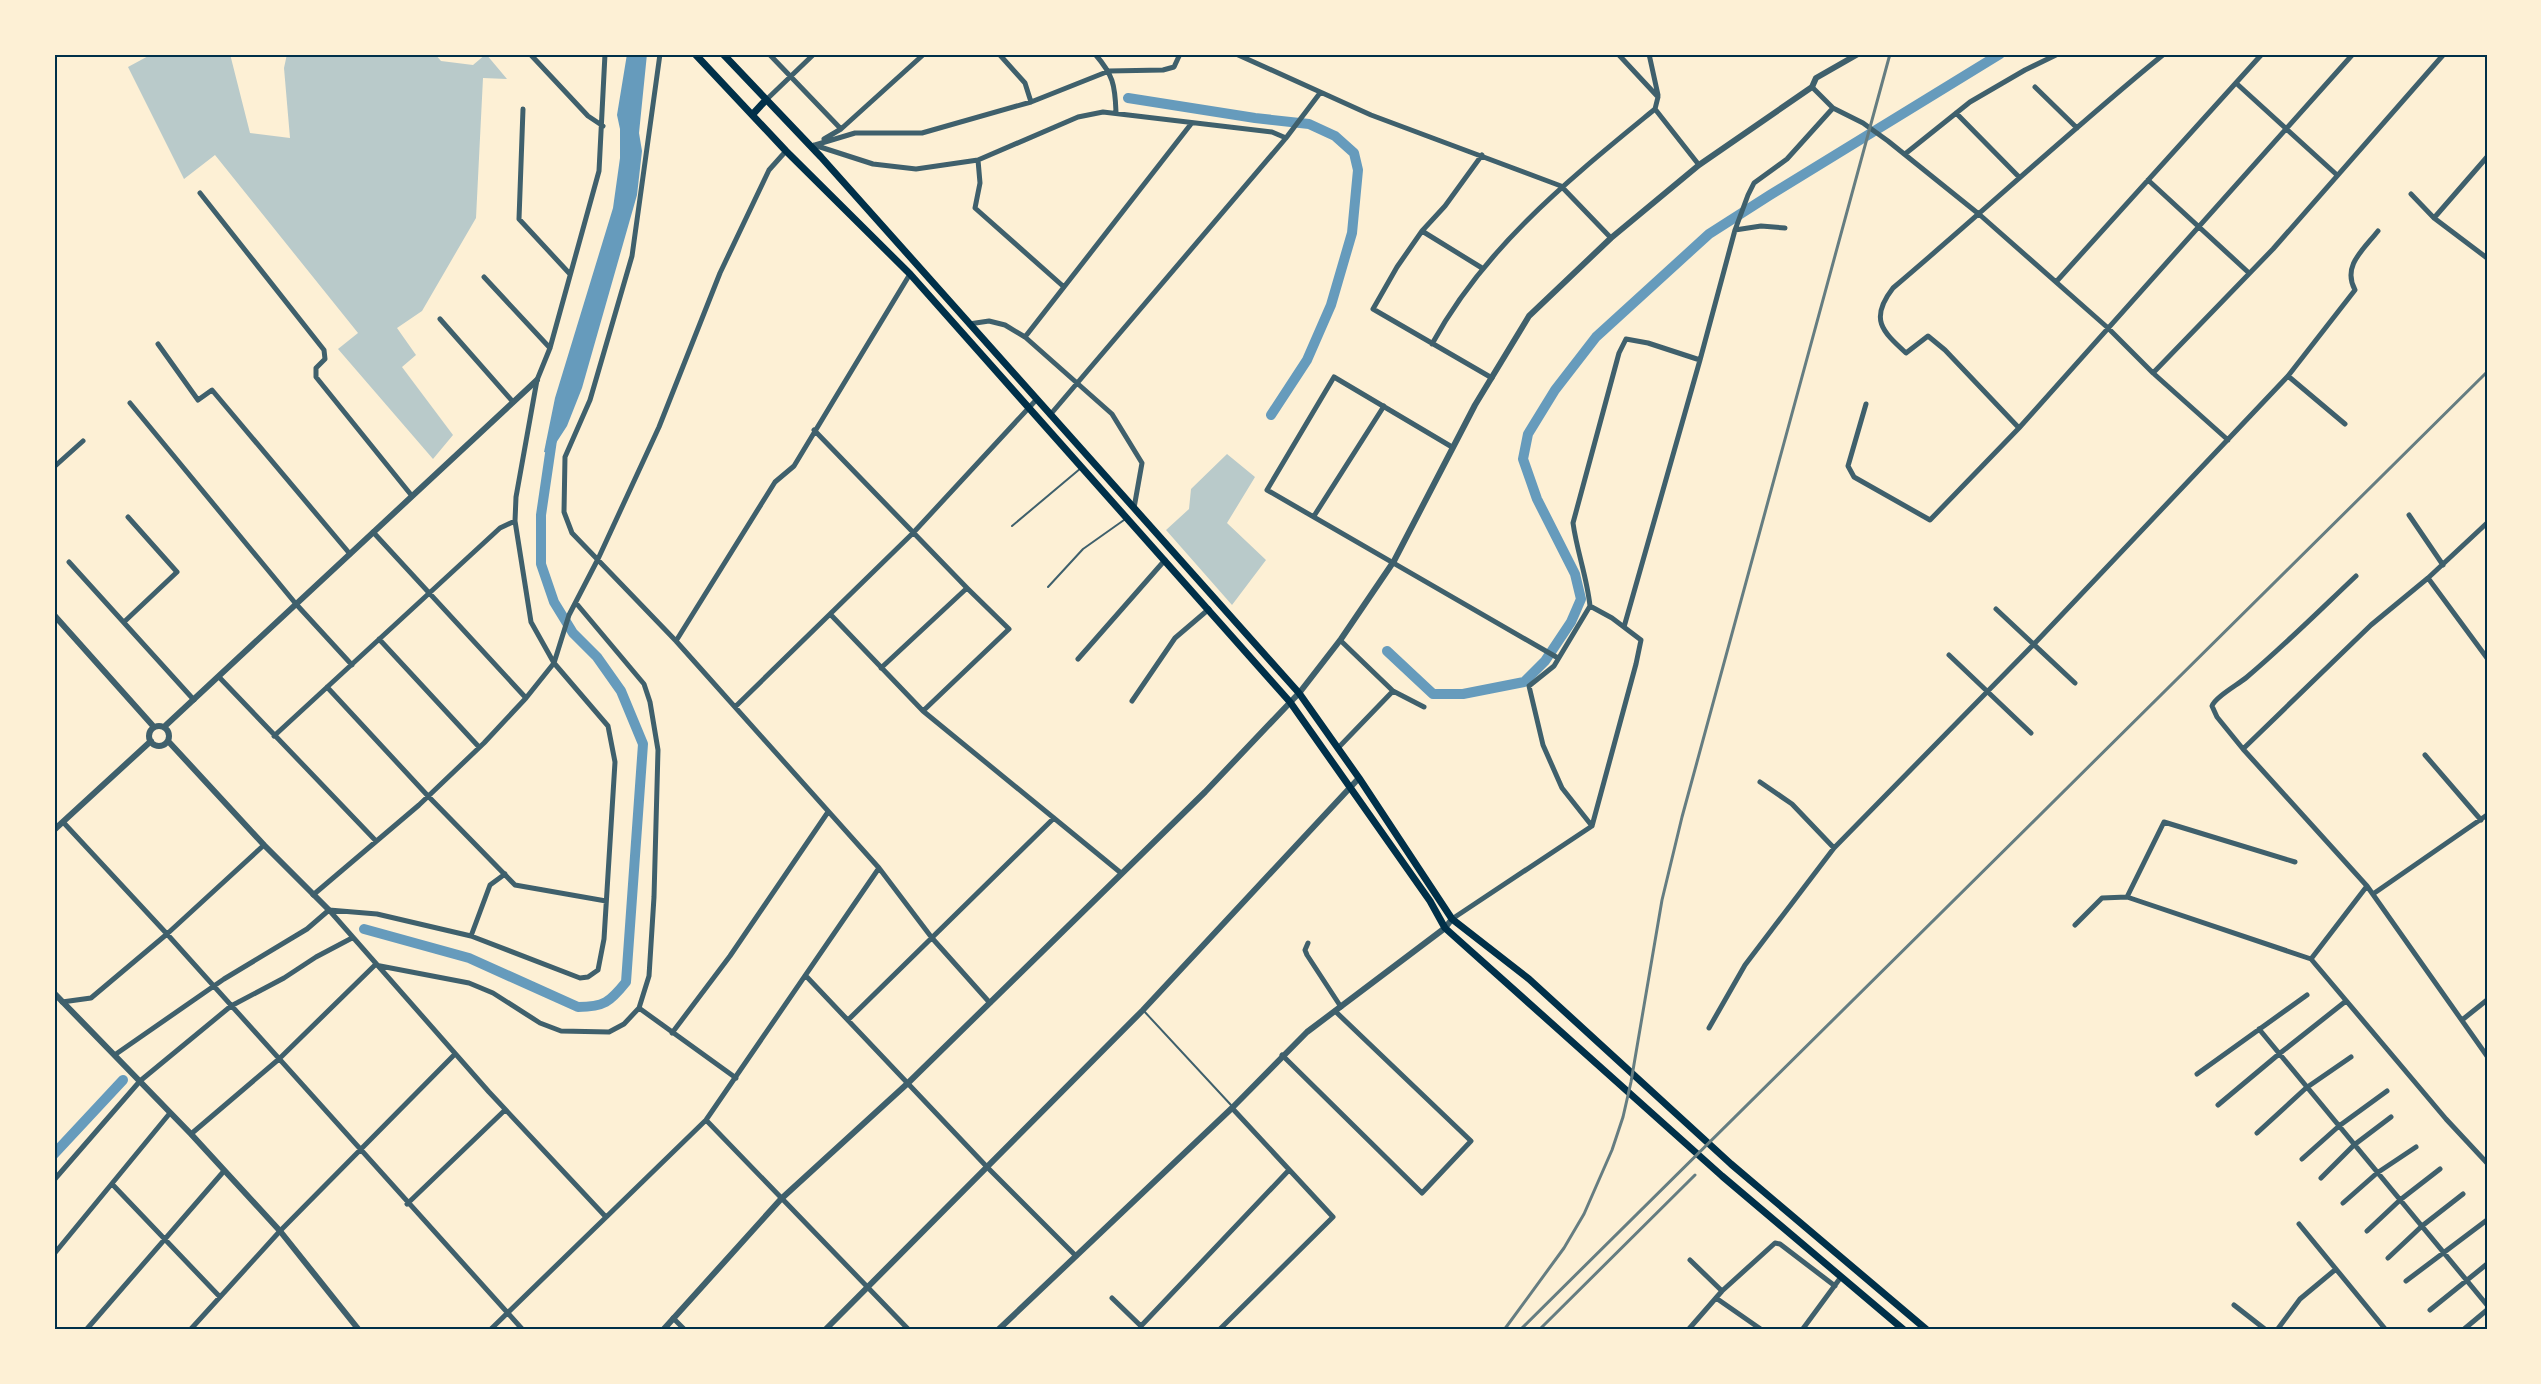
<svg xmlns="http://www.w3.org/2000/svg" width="2541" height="1384" font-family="Lato,sans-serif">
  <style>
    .green { fill: #b9caca }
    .water { fill: #669bbc }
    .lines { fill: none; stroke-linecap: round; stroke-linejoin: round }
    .canal { stroke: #669bbc; stroke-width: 10 }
    .service { stroke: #3f606c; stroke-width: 2 }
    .minor { stroke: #3f606c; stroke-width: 5 }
    .tertiary { stroke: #3f606c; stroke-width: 6 }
    .secondary { stroke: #003049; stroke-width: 7 }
    .rail { stroke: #657d81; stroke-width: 3 }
    .neatline { fill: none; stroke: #003049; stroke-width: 2 }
  </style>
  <rect width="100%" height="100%" fill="#fdf0d5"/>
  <!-- green -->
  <path class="green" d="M152 54H230L250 133 290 138 284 68 287 54H435L441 61 473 65 486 54 507 79 483 78 476 218 422 311 397 328 416 355 402 367 453 435 433 459 338 349 358 333 215 155 184 179 128 67Z
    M1227 454 1255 477 1227 523 1266 560 1232 605 1166 530 1189 509 1191 489Z"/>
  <!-- water -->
  <path class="water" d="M627 54H647L639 133 642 151 637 195 582 388 567 426 556 443 554 454 544 452 555 398 613 208 620 158V129L617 115Z"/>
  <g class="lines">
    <!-- canal -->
    <path class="canal" d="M1128 98 1255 118 1309 124 1335 136 1354 153 1358 170 1352 233 1331 305 1307 360 1271 415
      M1387 651 1433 694H1463L1524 682 1545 661 1571 622 1581 599 1575 574 1537 499 1523 459 1528 434 1555 390 1596 337 1709 234 1770 195 2000 54
      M364 929 469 958 578 1007C604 1007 610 1002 626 982L643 744 621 691 597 657 573 633 554 602 541 564V515L552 440
      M54 1154 123 1080"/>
    <!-- service -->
    <path class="service" d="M1012 526 1081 468
      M1048 587 1083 549 1124 520
      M1143 1010 1231 1105"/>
    <!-- minor -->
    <path class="minor" d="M530 54 588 116 603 126
      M660 54 632 256 590 400 565 457 564 512 572 533 676 641 879 868 932 938 990 1003
      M769 54 841 129
      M999 54 1025 83 1031 102
      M1095 54C1113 75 1115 84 1116 112
      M1236 54 1371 115 1561 186 1611 238
      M1618 54 1658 97 1655 109 1699 165
      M1649 54 1658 95
      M2236 83 2337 175
      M1812 87 1833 108 1863 123 1888 141 1980 215 2108 328 2153 373 2228 440
      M2035 87 2077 128
      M765 101 814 54
      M523 109 519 219 569 273
      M1956 113 2019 177
      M824 139 841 129 924 54
      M814 145 873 164 916 169 978 160 1078 117 1103 112 1272 132 1286 138
      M815 145 855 133H922L1031 102 1109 71 1163 70 1174 67 1180 54
      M1905 154 1970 102 2025 70 2058 54
      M1482 155 1445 206 1422 231 1397 267 1373 309 1492 378
      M978 160 980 183 975 208 1064 287
      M2148 180 2249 273
      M200 193 324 350 325 359 316 368V377L412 496
      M2411 194 2434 218 2487 258
      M2434 218 2487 157
      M1735 230 1761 226 1785 228
      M1422 231 1482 268
      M484 277 550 348
      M2056 282 2262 54
      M440 319 513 402
      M969 324 989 321 1005 325 1025 337 1112 414 1142 463 1134 508
      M1025 337 1191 124
      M158 344 198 400 212 390 350 554
      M1432 344C1485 246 1571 178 1655 109
      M2153 373 2273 249 2444 54
      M2288 376 2345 424
      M130 403 296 604 352 665
      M1866 404 1848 466 1854 477 1930 520 2019 428 2353 54
      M1050 415 1286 138 1320 93
      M2019 428 1945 350 1928 336 1906 353C1882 331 1869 319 1893 288 1984 211 2071 130 2164 54
      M814 430 967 588 1009 629 923 711
      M1452 447 1334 377 1267 490 1558 658
      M54 467 83 441
      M2409 515 2443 565
      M1314 516 1384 406
      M373 532 526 698
      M69 562 194 700
      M2356 576C2320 610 2285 645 2247 677 2239 684 2215 697 2212 706L2217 717 2243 749 2367 886 2487 1056
      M2428 578 2487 658
      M1590 606C1587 577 1577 552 1573 523L1619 353 1626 339 1648 343 1700 360
      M1590 606 1554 666 1529 686 1543 745 1562 788 1592 826
      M1996 609 2075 683
      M831 615 923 711 1121 873
      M124 622 177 572 128 517
      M1624 627 1700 360 1735 230 1748 195 1754 183 1787 159 1833 108
      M379 639 479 747
      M1340 640 1393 691 1424 707
      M676 641 775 482 794 466 910 274
      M1949 655 2031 733
      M1078 659 1165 560
      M881 668 967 588
      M219 677 376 841
      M327 687 428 796 515 885 606 901
      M1132 701 1175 638 1209 609
      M735 707 913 533 1037 399
      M274 736 500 528 515 521
      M1338 748 1393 691
      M2243 749 2371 625 2428 578 2487 523
      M2425 755 2481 820
      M1760 782 1792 804 1834 848
      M63 822 167 934 523 1330
      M2367 886 2311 959 2446 1119 2487 1163
      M2373 894 2487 815
      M313 895 419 805 484 743 526 698 554 663 569 615 598 559 659 427 720 273 769 170 786 151
      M2127 897 2164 822 2295 862
      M329 910 377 914 471 936 580 978 588 977 598 970 604 939 615 762 608 726 554 663 531 622 515 521 516 497 537 380 550 348 599 171 605 54
      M329 910 489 1092 605 1216
      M1452 919 1592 826 1636 664 1641 640 1612 618 1590 606
      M2075 925 2102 898 2127 897 2311 959
      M471 936 490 885 505 874
      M1308 943 1305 950 1307 955 1341 1007
      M806 976 988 1168 1076 1256
      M62 1002 91 998 167 934 264 845
      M639 1008 736 1078
      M848 1020 1054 818
      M2462 1020 2487 1000
      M1709 1028 1745 965 1834 848 2035 643 2288 376 2355 290C2342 266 2363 250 2378 231
      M2259 1029 2487 1305
      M672 1033 730 956 828 812
      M116 1054 224 979 307 929 329 910
      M1282 1055 1422 1193 1471 1141 1335 1011
      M2197 1074 2307 995
      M2218 1105 2279 1054 2346 1001
      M706 1120 909 1330
      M2257 1133 2306 1088 2351 1057
      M191 1134 279 1059 375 965 469 983 493 993 540 1023 561 1031 609 1032 624 1024 639 1008 649 976 654 897 658 750 650 702 644 684 576 603
      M2302 1159 2339 1126 2387 1091
      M2321 1178 2354 1145 2391 1117
      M54 1180 140 1081 231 1006 284 978 316 957 352 938
      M113 1185 220 1297
      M2343 1203 2377 1173 2416 1147
      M407 1204 505 1110
      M2299 1224 2386 1330
      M2367 1231 2400 1200 2440 1169
      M54 1254 170 1113
      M2388 1258 2422 1226 2463 1194
      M1690 1260 1722 1291
      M2406 1281 2487 1220
      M1112 1298 1145 1330
      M1716 1298 1762 1330
      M2234 1305 2266 1330
      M2430 1310 2487 1264
      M673 1318 685 1330
      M1141 1326 1289 1170
      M86 1330 224 1171
      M190 1330 280 1231 455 1054
      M490 1330 706 1120 879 868
      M1219 1330 1333 1217 1232 1108
      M1688 1330 1722 1291 1775 1243 1780 1244 1835 1286
      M1802 1330 1841 1277
      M2277 1330 2300 1299 2336 1269
      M2463 1330 2487 1310"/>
    <!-- tertiary -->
    <path class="tertiary" d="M54 615 154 727
      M149 736a10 10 0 1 1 20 0a10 10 0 1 1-20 0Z
      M164 727 537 380
      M168 741 264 845 329 910
      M54 830 151 741
      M54 993 191 1134 280 1231 359 1330
      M663 1330 781 1199 908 1083 1205 792 1300 692 1341 639 1394 561 1475 405 1529 316 1611 238 1699 165 1812 87 1816 78 1858 54
      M825 1330 1143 1010 1359 778
      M998 1330 1232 1108 1307 1032 1445 928 1452 919"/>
    <!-- secondary -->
    <path class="secondary" d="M695 54 786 151 910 274 1290 702 1430 901 1445 928 1722 1176 1904 1330
      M723 54 821 157 1299 693 1359 778 1452 919 1529 979 1731 1164 1927 1330
      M752 115 765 101"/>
    <!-- rail -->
    <path class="rail" d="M1504 1330 1564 1248 1584 1214 1612 1150 1623 1117 1631 1082 1662 900 1682 817 1890 54
      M1520 1330 2487 372
      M1539 1330 1695 1175"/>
  </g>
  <!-- border -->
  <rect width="2541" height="1384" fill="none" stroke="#fdf0d5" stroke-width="111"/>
  <rect x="56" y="56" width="2430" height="1272" class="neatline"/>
</svg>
